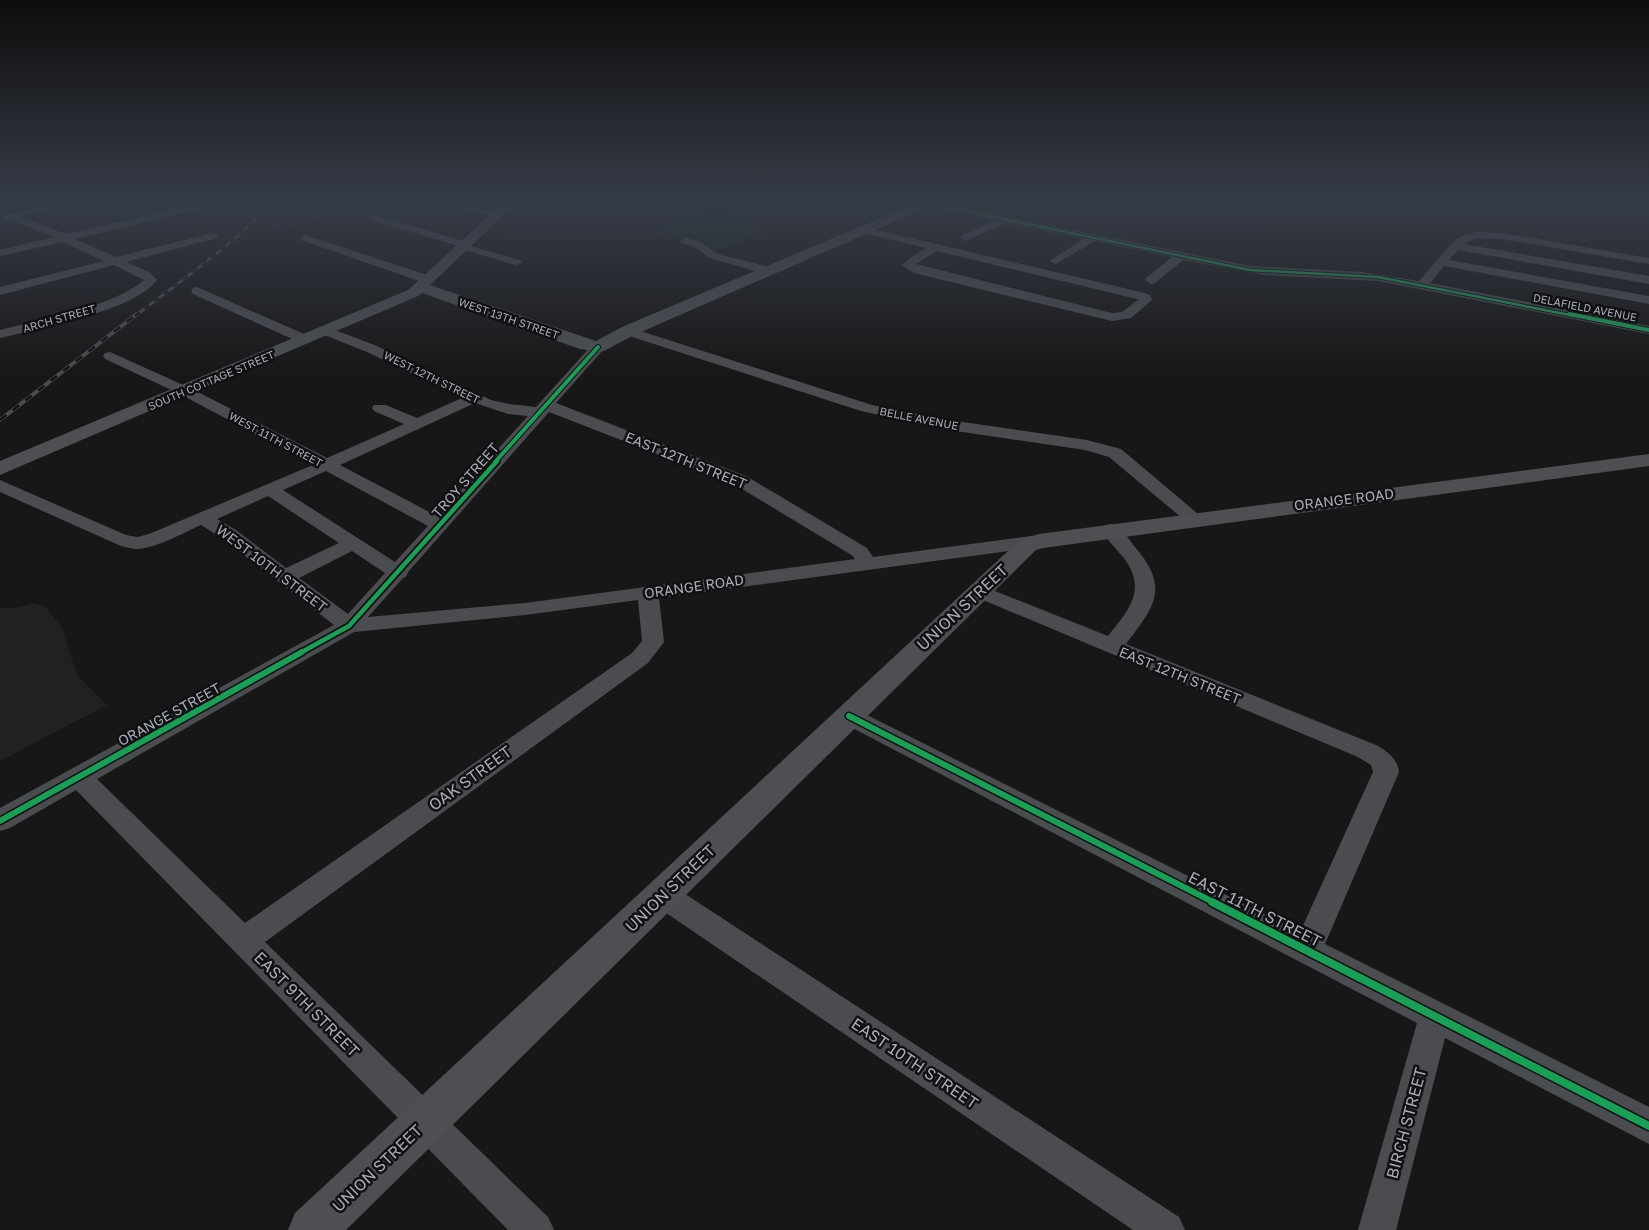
<svg xmlns="http://www.w3.org/2000/svg" width="1649" height="1230" font-family="'Golos Text',sans-serif">
  <style>
    .built { fill: #212123 }
    .green { fill: #1d241e }
    .lines { fill: none; stroke-linecap: round; stroke-linejoin: round }
    .minor { fill: #4b4c50; fill-rule: evenodd }
    .major { fill: #4d4f52; fill-rule: evenodd }
    .rail-far1-casing { stroke: #4b4c4f; stroke-width: 3 }
    .rail-casing { stroke: #4b4c4f; stroke-width: 4 }
    .rail-far1 { stroke: #111113; stroke-width: 2; stroke-dasharray: 6; stroke-linecap: butt }
    .rail { stroke: #111113; stroke-width: 2.5; stroke-dasharray: 8; stroke-linecap: butt }
    .cycleway-far4-casing { stroke: #111113; stroke-width: 4.5 }
    .cycleway-far3-casing { stroke: #111113; stroke-width: 6 }
    .cycleway-far2-casing { stroke: #111113; stroke-width: 8 }
    .cycleway-far1-casing { stroke: #111113; stroke-width: 9 }
    .cycleway-casing { stroke: #111113; stroke-width: 11 }
    .cycleway-far4 { stroke: #1a9f57; stroke-width: 2.5 }
    .cycleway-far3 { stroke: #1a9f57; stroke-width: 4 }
    .cycleway-far2 { stroke: #1a9f57; stroke-width: 4.5 }
    .cycleway-far1 { stroke: #1a9f57; stroke-width: 6 }
    .cycleway { stroke: #1a9f57; stroke-width: 8 }
    .labels { text-anchor: middle; dominant-baseline: central; stroke-width: 5; stroke-linejoin: round; paint-order: stroke }
    .far-street-label { font-size: 11px; fill: #a8adb8; stroke: #111113 }
    .street-label { font-size: 14px; fill: #a8adb8; stroke: #111113 }
    .near-street-label { font-size: 16px; fill: #a8adb8; stroke: #111113 }
  </style>
  <rect width="100%" height="100%" fill="#171717"/>
  <!-- built -->
  <path class="built" d="M274 203H375L379 204 277 230 260 221Z
    M34 603 45 606 62 628 77 675 107 705 0 761V608H13Z"/>
  <!-- green -->
  <path class="green" d="M712 211 753 221 765 232 712 252 703 245 654 232 668 225Z"/>
  <g class="lines">
    <!-- minor -->
    <path class="minor" d="M50 203H66L65 205 22 217 66 234 201 203H219L214 206 75 239 116 257 213 233 218 236 217 238 126 262 149 272 157 280C134 311 38 329 0 338V330C40 320 113 307 144 280L114 265 0 295V287L104 261 63 242 0 256V250L54 237 11 220H3L2 218 3 216Z
      M446 203H463L502 213 503 215 498 218 447 205Z
      M921 203H940L1250 266 1362 272 1419 281 1451 244 1461 236 1475 232 1502 233 1649 258V264L1502 239 1476 238 1464 244 1649 276V284L1458 250 1449 260 1649 296V304L1444 266 1430 283 1649 326V334L1378 281 1266 275 1183 260 1155 283 1151 284 1145 280 1147 277 1172 257 1095 241 1056 264 1052 263 1050 261 1052 259 1084 239 1006 223 965 241 960 238 961 236 994 220 926 206Z
      M375 215 470 243 471 246 520 260 522 262 516 265 460 249 459 246 371 220 370 218Z
      M864 227 1145 293 1150 295 1152 300 1131 318 1112 321 914 273 902 265 910 258 926 248 860 232 859 230 860 228ZM937 251 1137 299H1139L1122 312 1112 313 916 264Z
      M305 235 433 277 435 280 433 283H425L301 240 300 238Z
      M686 238 701 242 718 254 773 268 775 271 769 275 710 258 693 246 682 243 680 241Z
      M197 287 311 337 313 340 306 344 301 343 193 294 191 291 193 288Z
      M327 327 377 346 491 400 509 404 536 407 593 344H603L605 347 603 350 556 403 746 476 867 548 873 557 1039 535 1046 537 1049 541 1046 545 1039 547 659 598 664 642 648 663 265 942 548 1217 554 1230H508L76 790 10 828 0 831V808L334 625 222 538 201 525C183 533 157 548 137 549 132 549 126 547 121 546L0 492V480L126 535 137 537 149 534 313 465 180 394 105 359 103 356 105 353 110 352 190 388 327 458 404 424 374 411 372 408 374 405H386L417 418 462 398 367 352 322 334 320 331ZM475 403 508 414 528 416 437 516 340 465ZM549 412 734 484 853 556 855 559 525 603 368 617 403 578 406 577 408 572ZM326 471 428 526 395 562 283 490ZM268 496 339 543 286 568 236 530 217 519ZM352 551 385 573 348 614 299 578ZM638 600 642 641 632 653 245 923 97 779 354 632 525 615Z
      M628 327 872 405 949 420 1087 440 1121 449 1204 519 1202 523 1195 525 1188 523 1109 457 1085 450 949 430 861 411 623 334 621 331Z
      M1110 524C1121 527 1128 538 1135 547 1170 588 1155 606 1126 644L1376 745C1387 751 1397 758 1399 772L1325 944 1649 1107V1144L1445 1038 1396 1230H1358L1417 1023 841 722 837 716 841 710 849 708 857 710 1300 932 1373 772 1371 765 1358 757 971 595 968 591 971 587 978 585 985 587 1108 636C1129 610 1148 589 1123 557 1116 548 1107 540 1101 530L1103 526Z
      M663 883 673 886 1179 1217 1185 1230H1133L653 904 649 895 653 886Z"/>
    <!-- major -->
    <path class="major" d="M503 203H516L430 285 596 341 622 327 916 203H932L930 206 634 335 604 351 598 352 580 349 422 293 418 296 0 475V461L408 290Z
      M1649 454V466L1043 548 1036 550 346 1230H288L295 1213 1020 540 1039 534Z"/>
    <!-- rail-far1 casing -->
    <g class="rail-far1-casing">
      <path id="rail-far1" d="M135 316C182 280 231 246 272 203"/>
    </g>
    <!-- rail casing -->
    <g class="rail-casing">
      <path id="rail" d="M0 420 137 314"/>
    </g>
    <!-- rail-far1 -->
    <use href="#rail-far1" class="rail-far1"/>
    <!-- rail -->
    <use href="#rail" class="rail"/>
    <!-- cycleway-far4 casing -->
    <g class="cycleway-far4-casing">
      <path id="cycleway-far4" d="M926 203 1250 270 1378 277 1575 316"/>
    </g>
    <!-- cycleway-far3 casing -->
    <g class="cycleway-far3-casing">
      <path id="cycleway-far3" d="M1569 314 1649 330
        M495 462 598 347"/>
    </g>
    <!-- cycleway-far2 casing -->
    <g class="cycleway-far2-casing">
      <path id="cycleway-far2" d="M300 653 349 626 497 461"/>
    </g>
    <!-- cycleway-far1 casing -->
    <g class="cycleway-far1-casing">
      <path id="cycleway-far1" d="M849 716 1215 903
        M0 821 302 652"/>
    </g>
    <!-- cycleway casing -->
    <g class="cycleway-casing">
      <path id="cycleway" d="M1212 902 1649 1126"/>
    </g>
    <!-- cycleway-far4 -->
    <use href="#cycleway-far4" class="cycleway-far4"/>
    <!-- cycleway-far3 -->
    <use href="#cycleway-far3" class="cycleway-far3"/>
    <!-- cycleway-far2 -->
    <use href="#cycleway-far2" class="cycleway-far2"/>
    <!-- cycleway-far1 -->
    <use href="#cycleway-far1" class="cycleway-far1"/>
    <!-- cycleway -->
    <use href="#cycleway" class="cycleway"/>
  </g>
  <!-- sky -->
  <linearGradient id="sky" x2="0" y2="1"><stop stop-color="#0d0d0d"/><stop offset="0.54" stop-color="#363c47"/><stop offset="1" stop-color="#363c47" stop-opacity="0"/></linearGradient>
  <rect width="1649" height="375" fill="url(#sky)"/>
  <g class="labels">
    <!-- far-street labels -->
    <g class="far-street-label">
      <text transform="translate(1585 307) rotate(11)">DELAFIELD AVENUE</text>
      <text transform="translate(59 318) rotate(-16)">ARCH STREET</text>
      <text transform="translate(509 318) rotate(19)">WEST 13TH STREET</text>
      <text transform="translate(432 377) rotate(26)">WEST 12TH STREET</text>
      <text transform="translate(211 380) rotate(-23)">SOUTH COTTAGE STREET</text>
      <text transform="translate(919 418) rotate(11)">BELLE AVENUE</text>
      <text transform="translate(276 439) rotate(28)">WEST 11TH STREET</text>
    </g>
    <!-- street labels -->
    <g class="street-label">
      <text transform="translate(686 460) rotate(22)">EAST 12TH STREET</text>
      <text transform="translate(465 480) rotate(-49)">TROY STREET</text>
      <text transform="translate(1344 499) rotate(-7)">ORANGE ROAD</text>
      <text transform="translate(272 568) rotate(37)">WEST 10TH STREET</text>
      <text transform="translate(694 586) rotate(-8)">ORANGE ROAD</text>
      <text transform="translate(1180 675) rotate(22)">EAST 12TH STREET</text>
      <text transform="translate(169 714) rotate(-29)">ORANGE STREET</text>
    </g>
    <!-- near-street labels -->
    <g class="near-street-label">
      <text transform="translate(962 607) rotate(-43)">UNION STREET</text>
      <text transform="translate(470 778) rotate(-36)">OAK STREET</text>
      <text transform="translate(670 888) rotate(-44)">UNION STREET</text>
      <text transform="translate(1255 909) rotate(27)">EAST 11TH STREET</text>
      <text transform="translate(307 1004) rotate(45)">EAST 9TH STREET</text>
      <text transform="translate(915 1063) rotate(34)">EAST 10TH STREET</text>
      <text transform="translate(1406 1123) rotate(-75)">BIRCH STREET</text>
      <text transform="translate(377 1168) rotate(-44)">UNION STREET</text>
    </g>
  </g>
</svg>
